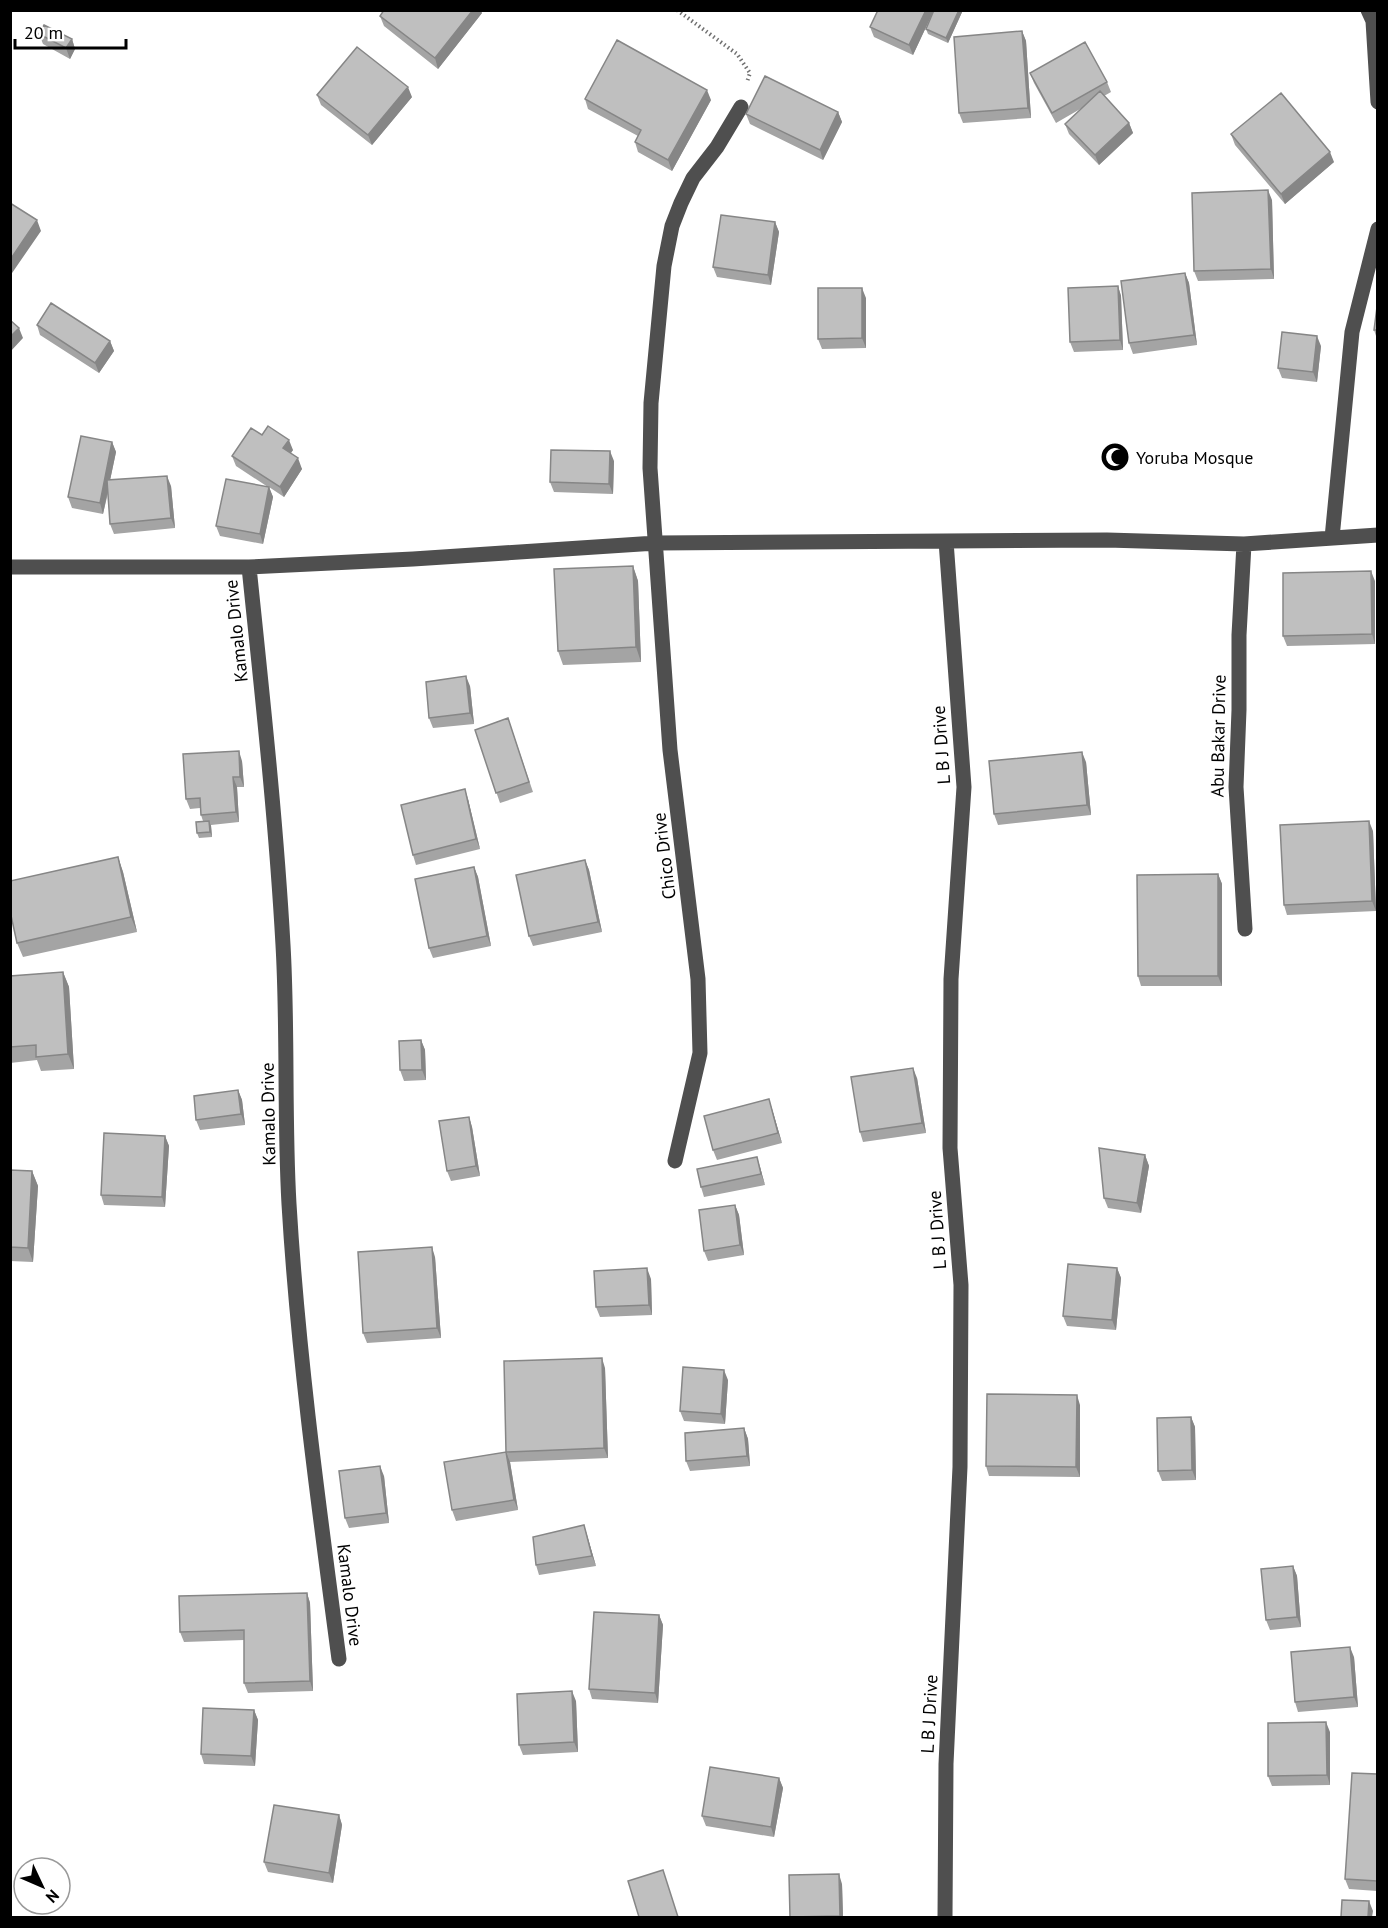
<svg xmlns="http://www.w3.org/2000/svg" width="1388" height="1928" font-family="'PT Sans',sans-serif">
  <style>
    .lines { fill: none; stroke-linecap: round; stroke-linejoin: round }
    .path { stroke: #717171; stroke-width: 4; stroke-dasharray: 1.5 3; stroke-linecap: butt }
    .minor { stroke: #4f4f4f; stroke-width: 15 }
    .wall { fill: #a4a4a4 }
    .shaded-wall { fill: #868686 }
    .building { fill: #bfbfbf; stroke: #868686; stroke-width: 1.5 }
    .labels { text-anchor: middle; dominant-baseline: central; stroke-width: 6; stroke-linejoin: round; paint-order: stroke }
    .poi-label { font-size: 18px; fill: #000; stroke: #fff; text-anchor: start }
    .street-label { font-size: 18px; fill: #000; stroke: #fff }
  </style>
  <rect width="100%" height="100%" fill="#fff"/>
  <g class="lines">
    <!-- path -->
    <path class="path" d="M677 10 737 54 750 73 747 82"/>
    <!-- minor -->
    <path class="minor" d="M1368 10 1373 21 1378 102
      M1332 538 1352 332 1378 229
      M1244 544 1239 635V710L1236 787 1245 929
      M10 567H249L413 559 656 543 1107 540 1244 544 1378 535
      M249 567C262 693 276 819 283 945 288 1031 284 1118 289 1204 298 1356 319 1508 339 1659
      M675 1161 700 1053 698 979 670 750 650 468 651 403 664 266 672 226 681 203 693 178 717 147 741 107
      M945 1918 946 1764 960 1467 961 1285 950 1148 951 979 964 787 946 541"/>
  </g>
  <!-- wall -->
  <path class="wall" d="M934 10H963L948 43 928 34 926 29Z
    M934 10 913 55 874 37 870 27Z
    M482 13 438 69 384 26 380 16Z
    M1022 31 1026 41 1031 118 963 123 959 113Z
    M39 34 72 39 75 49 70 59 43 44Z
    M1030 73 1107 82 1111 92 1104 96 1129 123 1133 133 1099 165 1069 134 1065 124 1082 108 1056 123 1034 83Z
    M317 95 412 97 372 145 321 105Z
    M585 99 711 100 672 171 638 152 635 142 638 136 588 109Z
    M838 112 842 122 823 160 750 124 746 114Z
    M1231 134 1334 162 1285 204 1235 145Z
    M1272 200 1274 279 1198 281 1194 271Z
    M775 222 779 232 771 285 717 277 713 267Z
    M1185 273 1189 283 1197 345 1133 354 1129 343Z
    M1118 286 1121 296 1123 350 1074 352 1070 342Z
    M866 298V348L822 349 818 339Z
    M1377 307V339L1374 330Z
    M37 325 110 341 114 351 99 373 40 335Z
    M1321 346 1317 382 1282 378 1278 368Z
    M262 435 293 450 291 453 302 469 284 497 269 487 273 497 263 544 220 536 216 526 268 487 236 466 232 456Z
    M112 442 116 452 110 480 171 486 175 528 114 534 110 524 108 493 103 514 72 508 68 497Z
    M614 461 613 494 554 492 550 482Z
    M633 566 638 581 641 662 563 665 558 651Z
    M1375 581V644L1287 646 1283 636Z
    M470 686 474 724 433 728 429 718Z
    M508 718 533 792 500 803 475 730Z
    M242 761 244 787H237L239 822 211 825 212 837 199 838 197 833 203 821 201 815 200 808 190 809 186 799Z
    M1086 762 1091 815 998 825 994 814Z
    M468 799 480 849 416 865 413 855Z
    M1373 831 1376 911 1287 915 1284 905Z
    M118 857 123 872 137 932 23 957 17 943Z
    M585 860 589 870 602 932 533 946 529 936Z
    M474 867 478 877 491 946 433 958 429 948Z
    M1218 874 1222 884V986H1141L1138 976Z
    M63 972 69 987 74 1069 41 1071 37 1060 10 1063V976Z
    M421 1040 425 1050 426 1080 404 1081 400 1070Z
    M917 1078 926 1133 863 1142 860 1132Z
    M238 1090 242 1100 245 1125 200 1130 196 1120Z
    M772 1109 782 1143 717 1160 713 1150Z
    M469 1117 472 1127 480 1176 451 1181 447 1171Z
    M165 1136 169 1146 165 1207 104 1205 101 1195Z
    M1145 1155 1149 1166 1141 1213 1108 1208 1104 1198Z
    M760 1167 765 1185 704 1197 701 1187Z
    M10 1170 32 1171 38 1186 33 1262 10 1261Z
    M735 1205 739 1215 744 1255 708 1261 704 1251Z
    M435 1257 441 1338 367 1343 363 1333Z
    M1117 1268 1121 1278 1116 1330 1067 1326 1063 1316Z
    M651 1279 652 1315 600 1317 596 1307Z
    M605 1368 608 1458 510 1462 518 1510 456 1521 452 1510 506 1452Z
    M728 1380 725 1424 684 1421 680 1411Z
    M1080 1405V1477L989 1476 986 1466Z
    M1191 1417 1195 1427 1196 1480 1162 1481 1158 1471Z
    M744 1428 748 1439 750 1466 690 1471 686 1461Z
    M384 1476 389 1523 349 1528 345 1518Z
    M584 1525 596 1566 539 1575 536 1565Z
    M1293 1566 1297 1576 1301 1627 1270 1630 1266 1620Z
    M307 1593 310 1603 313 1691 248 1693 244 1683V1640L184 1642 180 1632Z
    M659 1615 663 1625 658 1703 592 1699 589 1689Z
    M1354 1657 1358 1707 1298 1712 1295 1702Z
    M576 1701 578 1752 523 1755 519 1745Z
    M254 1710 258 1720 255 1766 204 1764 201 1754Z
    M1330 1732V1785L1272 1786 1268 1776Z
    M1377 1774V1891L1349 1889 1345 1879Z
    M779 1778 783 1788 774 1837 706 1826 702 1816Z
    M339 1815 342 1825 333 1883 268 1872 264 1862Z
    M842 1884 843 1917H790Z"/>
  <!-- shaded-wall -->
  <path class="shaded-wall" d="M473 10H481L482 13 438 69 435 58Z
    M926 10H934L913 55 909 45Z
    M959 10H963L948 43 946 38Z
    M1022 31 1026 41 1031 118 1028 108Z
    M72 39 75 49 70 59 66 48Z
    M408 87 412 97 372 145 368 135Z
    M707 90 711 100 672 171 668 160Z
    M838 112 842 122 823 160 820 150Z
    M1129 123 1133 133 1099 165 1095 155Z
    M1330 152 1334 162 1285 204 1281 194Z
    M1268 190 1272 200 1274 279 1271 269Z
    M37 220 41 231 10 276V260Z
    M775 222 779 232 771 285 768 275Z
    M1185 273 1189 283 1197 345 1194 335Z
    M1118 286 1121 296 1123 350 1120 340Z
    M862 288 866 298V348L862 338Z
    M19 328 23 338 10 352V337Z
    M1317 336 1321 346 1317 382 1313 372Z
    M110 341 114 351 99 373 95 363Z
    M289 440 293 450 287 458 283 448Z
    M112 442 116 452 103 514 100 503Z
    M610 451 614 461 613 494 609 484Z
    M298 458 302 469 284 497 280 487Z
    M167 476 171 486 175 528 171 518Z
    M269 487 273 497 263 544 260 534Z
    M633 566 638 581 641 662 636 647Z
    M1371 571 1375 581V644L1372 634Z
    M466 676 470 686 474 724 470 713Z
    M239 751 242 761 244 787 240 777Z
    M1082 752 1086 762 1091 815 1087 805Z
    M233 777 237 787 239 822 236 812Z
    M465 789 468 799 480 849 476 839Z
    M209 821 211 826 212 837 210 832Z
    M1369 821 1373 831 1376 911 1372 901Z
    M118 857 123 872 137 932 131 917Z
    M585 860 589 870 602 932 598 922Z
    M474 867 478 877 491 946 487 936Z
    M1218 874 1222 884V986L1218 976Z
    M63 972 69 987 74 1069 68 1054Z
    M421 1040 425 1050 426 1080 422 1070Z
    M913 1068 917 1078 926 1133 922 1123Z
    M238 1090 242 1100 245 1125 241 1114Z
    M769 1099 772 1109 782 1143 778 1133Z
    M469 1117 472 1127 480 1176 476 1166Z
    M165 1136 169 1146 165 1207 162 1197Z
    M1145 1155 1149 1166 1141 1213 1137 1203Z
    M757 1157 760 1167 765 1185 761 1174Z
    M32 1171 38 1186 33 1262 28 1248Z
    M735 1205 739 1215 744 1255 740 1245Z
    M432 1247 435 1257 441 1338 437 1328Z
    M647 1268 651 1279 652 1315 649 1305Z
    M1117 1268 1121 1278 1116 1330 1112 1320Z
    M602 1358 605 1368 608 1458 604 1448Z
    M724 1370 728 1380 725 1424 721 1414Z
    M1077 1395 1080 1405V1477L1076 1467Z
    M1191 1417 1195 1427 1196 1480 1192 1470Z
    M744 1428 748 1439 750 1466 747 1456Z
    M506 1452 510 1462 518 1510 514 1500Z
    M380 1466 384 1476 389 1523 386 1513Z
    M584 1525 587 1535 596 1566 592 1556Z
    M1293 1566 1297 1576 1301 1627 1297 1617Z
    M307 1593 310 1603 313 1691 310 1681Z
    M659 1615 663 1625 658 1703 655 1693Z
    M1350 1647 1354 1657 1358 1707 1354 1697Z
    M572 1691 576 1701 578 1752 574 1742Z
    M254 1710 258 1720 255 1766 251 1756Z
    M1326 1722 1330 1732V1785L1327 1775Z
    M779 1778 783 1788 774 1837 771 1827Z
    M339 1815 342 1825 333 1883 329 1873Z
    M839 1874 842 1884 843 1917H840V1916Z
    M1369 1901 1373 1911 1372 1917H1368Z"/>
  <!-- building -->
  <path class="building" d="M384 10H473L435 58 380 16Z
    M878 10H926L909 45 870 27Z
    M934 10H959L946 38 926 29Z
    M44 25 72 39 66 48 39 34Z
    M1022 31 1028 108 959 113 954 37Z
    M617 40 707 90 668 160 635 142 641 130 585 99Z
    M1085 42 1107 82 1052 113 1030 73Z
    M357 47 408 87 368 135 317 95Z
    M765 76 838 112 820 150 746 114Z
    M1100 91 1129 123 1095 155 1065 124Z
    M1281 93 1330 152 1281 194 1231 134Z
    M1268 190 1271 269 1194 271 1192 193Z
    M10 203 37 220 10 260Z
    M721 215 775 222 768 275 713 267Z
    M1185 273 1194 335 1129 343 1121 281Z
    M1118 286 1120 340 1070 342 1068 288Z
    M818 288H862V338L818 339Z
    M51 303 110 341 95 363 37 325Z
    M1377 307V330H1374Z
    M10 320 19 328 10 337Z
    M1282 332 1317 336 1313 372 1278 368Z
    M268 426 289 440 283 448 298 458 280 487 232 456 251 428 262 435Z
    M81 436 112 442 100 503 68 497Z
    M551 450 610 451 609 484 550 482Z
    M167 476 171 518 110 524 107 480Z
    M226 479 269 487 260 534 216 526Z
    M633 566 636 647 558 651 554 569Z
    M1371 571 1372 634 1283 636V573Z
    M466 676 470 713 429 718 426 682Z
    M508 718 529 782 496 793 475 730Z
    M239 751 240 777H233L236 812 201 815 200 798 186 799 183 754Z
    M1082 752 1087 805 994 814 989 761Z
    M465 789 476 839 413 855 401 805Z
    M209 821 210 832 197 833 196 822Z
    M1369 821 1372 901 1284 905 1280 825Z
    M118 857 131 917 17 943 10 911V881Z
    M585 860 598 922 529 936 516 875Z
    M474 867 487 936 429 948 415 879Z
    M1218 874V976H1138L1137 875Z
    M63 972 68 1054 36 1057V1045L10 1047V976Z
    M421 1040 422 1070H400L399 1041Z
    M913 1068 922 1123 860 1132 851 1077Z
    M238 1090 241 1114 196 1120 194 1096Z
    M769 1099 778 1133 713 1150 704 1116Z
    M469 1117 476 1166 447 1171 439 1121Z
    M104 1133 165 1136 162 1197 101 1195Z
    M1099 1148 1145 1155 1137 1203 1104 1198Z
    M757 1157 761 1174 701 1187 697 1169Z
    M10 1170 32 1171 28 1248 10 1247Z
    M735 1205 740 1245 704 1251 699 1210Z
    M432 1247 437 1328 363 1333 358 1252Z
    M1068 1264 1117 1268 1112 1320 1063 1316Z
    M647 1268 649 1305 596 1307 594 1271Z
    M602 1358 604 1448 506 1452 504 1361Z
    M683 1367 724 1370 721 1414 680 1411Z
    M987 1394 1077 1395 1076 1467 986 1466Z
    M1191 1417 1192 1470 1158 1471 1157 1418Z
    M744 1428 747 1456 686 1461 685 1433Z
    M506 1452 514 1500 452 1510 444 1462Z
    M380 1466 386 1513 345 1518 339 1471Z
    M584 1525 592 1556 536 1565 533 1537Z
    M1293 1566 1297 1617 1266 1620 1261 1569Z
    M307 1593 310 1681 244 1683V1630L180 1632 179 1596Z
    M594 1612 659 1615 655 1693 589 1689Z
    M1350 1647 1354 1697 1295 1702 1291 1652Z
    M572 1691 574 1742 519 1745 517 1694Z
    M203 1708 254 1710 251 1756 201 1754Z
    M1326 1722 1327 1775 1268 1776V1723Z
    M710 1767 779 1778 771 1827 702 1816Z
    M1352 1773 1377 1774V1881L1345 1879Z
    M274 1805 339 1815 329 1873 264 1862Z
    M663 1870 678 1917H639L628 1881Z
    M839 1874 840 1916 790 1917 789 1875Z
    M1342 1900 1369 1901 1368 1917H1341Z"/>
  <!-- icons -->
  <defs>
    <g id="mosque-disc" transform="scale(1.5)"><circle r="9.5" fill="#000" stroke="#fff"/><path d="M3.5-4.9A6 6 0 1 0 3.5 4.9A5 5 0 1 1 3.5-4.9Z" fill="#fff"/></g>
  </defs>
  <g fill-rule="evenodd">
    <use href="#mosque-disc" x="1115" y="457"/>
  </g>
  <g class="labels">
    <!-- poi labels -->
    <g class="poi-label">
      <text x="1136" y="457">Yoruba Mosque</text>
    </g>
    <!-- street labels -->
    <g class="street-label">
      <text transform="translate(236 631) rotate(-96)">Kamalo Drive</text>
      <text transform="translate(1218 736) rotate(-89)">Abu Bakar Drive</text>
      <text transform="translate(941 745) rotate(-94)">L B J Drive</text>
      <text transform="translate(664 856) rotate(-97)">Chico Drive</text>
      <text transform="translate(268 1114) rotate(-91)">Kamalo Drive</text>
      <text transform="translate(937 1230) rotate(-94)">L B J Drive</text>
      <text transform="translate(350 1595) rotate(83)">Kamalo Drive</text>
      <text transform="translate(929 1714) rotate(-87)">L B J Drive</text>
    </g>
  </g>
  <!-- border -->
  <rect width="1388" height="1928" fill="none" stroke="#000000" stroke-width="24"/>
  <!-- north arrow -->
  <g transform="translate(42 1886) rotate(134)"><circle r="28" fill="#ffffff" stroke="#999999" stroke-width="1.5"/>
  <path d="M0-4.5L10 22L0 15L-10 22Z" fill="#000000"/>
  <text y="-9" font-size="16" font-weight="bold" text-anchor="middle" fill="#000000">N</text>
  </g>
  <!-- scale -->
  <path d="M15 39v9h111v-9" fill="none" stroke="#000000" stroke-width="3"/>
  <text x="24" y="39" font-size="18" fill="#000000" stroke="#ffffff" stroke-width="4.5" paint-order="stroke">20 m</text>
</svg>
